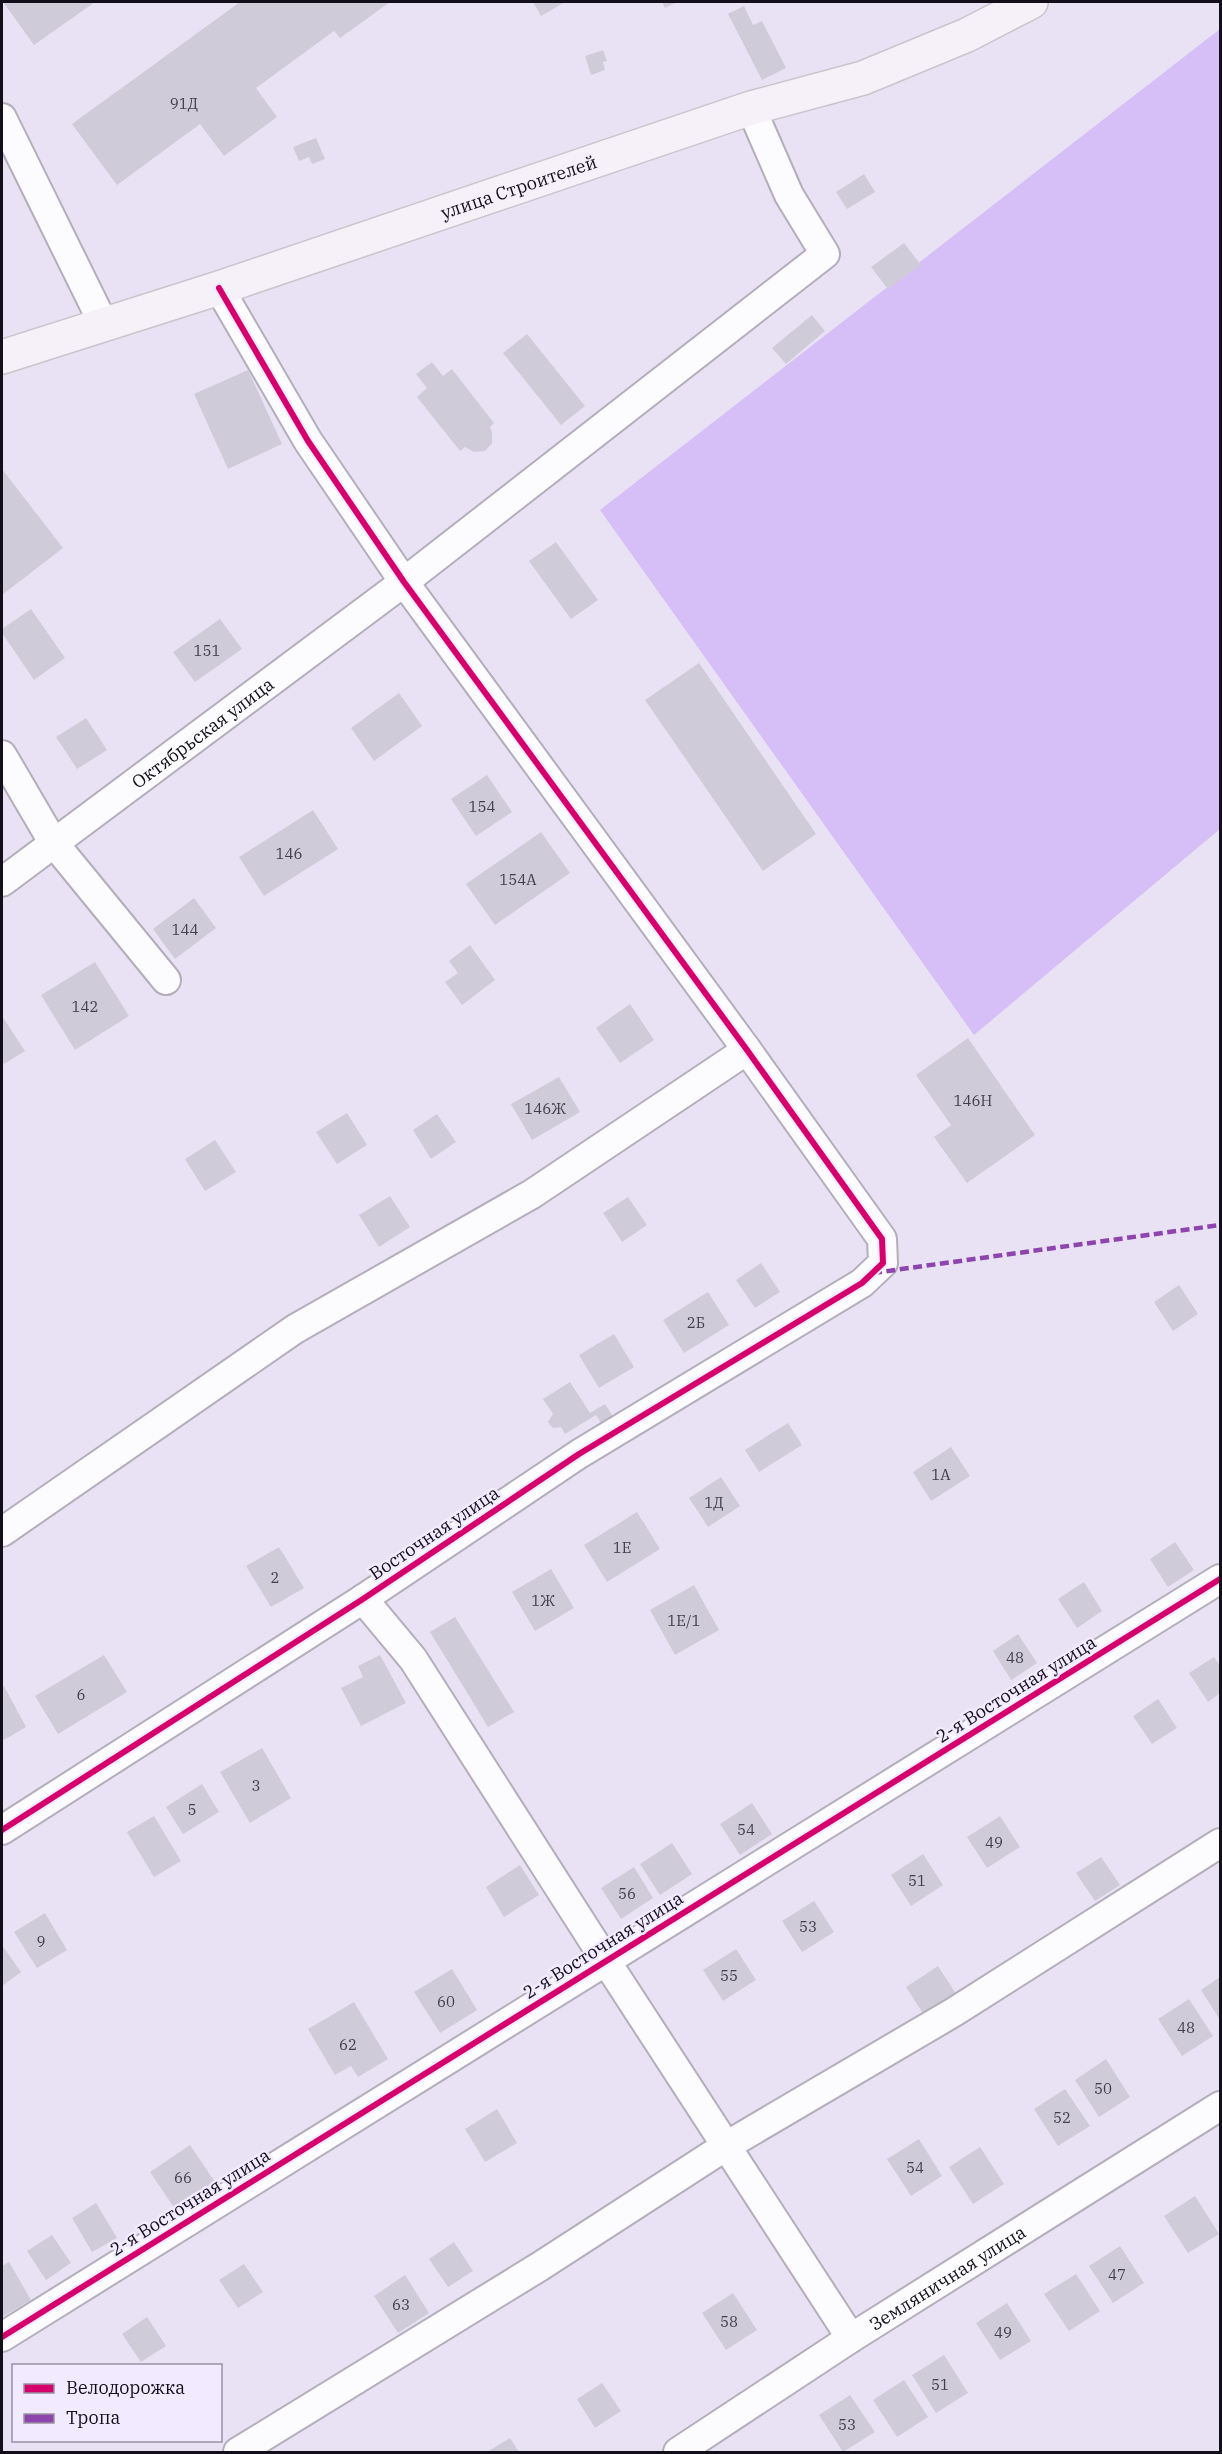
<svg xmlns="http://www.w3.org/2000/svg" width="1222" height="2454" font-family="'IBM Plex Serif',serif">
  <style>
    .green { fill: #d6bff6 }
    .building { fill: #d0cbd9 }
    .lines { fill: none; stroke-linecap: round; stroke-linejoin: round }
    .minor-casing { stroke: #b3aebb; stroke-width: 32 }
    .major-casing { stroke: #c8c5cd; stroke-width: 36 }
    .minor { stroke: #fcfbfd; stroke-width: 28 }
    .major { stroke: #f6f1f9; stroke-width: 33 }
    .quiet { stroke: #8e44ad; stroke-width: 4.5; stroke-dasharray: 9 4.5; stroke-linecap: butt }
    .cycleway-casing { stroke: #f2eaff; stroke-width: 10 }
    .cycleway { stroke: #d6006c; stroke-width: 6 }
    .labels { text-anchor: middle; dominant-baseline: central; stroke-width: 5; stroke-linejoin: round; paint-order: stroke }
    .number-label { font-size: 15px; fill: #423e4a }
    .street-label { font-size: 18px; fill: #130f1a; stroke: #f2eaff }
  </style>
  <rect width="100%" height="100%" fill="#e9e2f4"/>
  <!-- green -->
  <path class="green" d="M1220 29V829L974 1035 600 510Z"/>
  <!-- building -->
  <path class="building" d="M3 2H95L34 45Z
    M240 2H390L340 38 334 31 256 88 277 117 224 156 200 124 117 185 72 124Z
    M533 2H565L541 16Z
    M662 2H677L665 8Z
    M744 6 753 25 762 21 786 68 762 80 728 14Z
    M603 50 607 61 603 62 605 70 591 75 585 56Z
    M316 138 325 159 312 164 309 157 299 161 293 147Z
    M864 174 875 192 847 209 836 192Z
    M904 243 921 265 888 289 871 267Z
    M812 315 825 331 786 364 772 348Z
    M527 334 585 406 561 425 503 353Z
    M432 362 443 376 452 369 494 423 490 427 492 432V443L485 451 474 452 465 447 460 451 417 397 427 388 416 374Z
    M248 370 282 444 228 469 194 394Z
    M2 469 63 548 2 595Z
    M556 542 598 600 571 619 529 561Z
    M31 609 65 658 34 680 2 633V629Z
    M220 619 242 649 195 682 173 652Z
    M699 663 816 834 763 871 645 700Z
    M399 693 422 726 374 761 351 728Z
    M86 718 107 750 77 769 56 737Z
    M487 775 512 812 476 836 451 799Z
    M313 810 338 849 264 896 239 857Z
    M541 832 570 873 495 925 466 884Z
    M194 898 216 928 175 959 153 929Z
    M470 945 495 980 462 1005 445 982 458 973 449 961Z
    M95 962 129 1016 75 1050 41 995Z
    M630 1004 654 1040 620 1063 596 1028Z
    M2 1016 25 1051 4 1064 2 1060Z
    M968 1038 1035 1135 967 1183 934 1137 951 1125 916 1075Z
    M559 1077 580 1112 532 1140 511 1104Z
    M347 1113 367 1145 337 1164 316 1132Z
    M437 1114 456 1142 431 1159 413 1130Z
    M215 1140 236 1172 205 1191 185 1159Z
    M390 1196 410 1227 379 1247 359 1215Z
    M628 1197 647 1225 622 1242 603 1213Z
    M761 1263 780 1292 755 1308 736 1280Z
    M1179 1285 1198 1314 1173 1331 1154 1302Z
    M708 1292 729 1325 684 1353 663 1320Z
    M614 1334 634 1367 599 1388 579 1355Z
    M570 1382 590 1413 605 1404 614 1418 603 1426 596 1415 565 1434 561 1427 553 1428 548 1422 553 1414 543 1399Z
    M788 1423 802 1445 759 1472 745 1450Z
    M951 1447 970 1476 931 1501 913 1472Z
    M721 1477 740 1506 708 1527 689 1498Z
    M637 1512 660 1549 607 1582 584 1545Z
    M1175 1542 1194 1570 1168 1587 1150 1559Z
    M279 1547 304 1588 271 1607 246 1566Z
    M551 1569 574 1608 535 1631 512 1592Z
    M1084 1582 1102 1611 1077 1628 1058 1599Z
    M694 1585 719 1630 675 1655 650 1610Z
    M455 1617 514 1712 488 1727 430 1632Z
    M1018 1634 1037 1663 1011 1680 993 1651Z
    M104 1655 127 1692 58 1734 35 1696Z
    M380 1655 406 1703 361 1726 341 1688 363 1677 358 1666Z
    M1214 1657 1220 1666V1693L1208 1702 1189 1673Z
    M4 1686 26 1727 2 1741V1687Z
    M1158 1699 1177 1728 1152 1744 1133 1716Z
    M262 1748 291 1798 250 1823 220 1772Z
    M202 1784 219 1812 183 1834 166 1807Z
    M752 1803 772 1834 740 1855 720 1824Z
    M154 1816 181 1861 154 1877 127 1832Z
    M1000 1816 1020 1847 987 1868 967 1837Z
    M672 1843 692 1874 660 1895 640 1864Z
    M923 1854 943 1885 911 1906 891 1875Z
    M1101 1857 1120 1885 1095 1901 1076 1873Z
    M520 1865 539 1895 504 1917 486 1887Z
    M634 1867 653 1898 621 1919 601 1888Z
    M814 1901 834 1932 802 1952 782 1921Z
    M45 1913 67 1950 37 1968 14 1932Z
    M2 1945 21 1972 2 1986Z
    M736 1949 756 1980 723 2001 703 1970Z
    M938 1966 958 1997 926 2018 906 1987Z
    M452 1969 477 2010 440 2033 414 1992Z
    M1220 1977V2020L1201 1990Z
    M1189 1999 1213 2036 1182 2056 1158 2019Z
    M354 2002 388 2059 358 2077 351 2066 335 2075 308 2029Z
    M1106 2059 1130 2097 1099 2117 1075 2080Z
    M1065 2089 1090 2126 1058 2146 1034 2109Z
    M497 2109 517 2143 485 2162 465 2129Z
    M919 2139 942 2176 911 2196 887 2159Z
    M190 2145 215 2182 175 2209 150 2172Z
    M980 2147 1004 2184 973 2204 949 2167Z
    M1195 2196 1219 2234 1188 2253 1164 2216Z
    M96 2203 117 2238 92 2252 72 2218Z
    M52 2235 71 2263 46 2280 27 2251Z
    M454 2242 473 2271 448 2287 429 2259Z
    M1120 2246 1144 2283 1113 2303 1089 2266Z
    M9 2262 31 2300 2 2317V2266Z
    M244 2264 263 2292 238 2308 219 2280Z
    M1076 2274 1100 2311 1069 2331 1044 2294Z
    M405 2275 429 2313 398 2333 374 2296Z
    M733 2293 757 2330 726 2350 702 2313Z
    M1007 2303 1031 2341 1000 2360 976 2323Z
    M147 2317 166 2346 141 2362 122 2334Z
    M944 2355 968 2393 936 2413 912 2375Z
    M904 2380 928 2417 897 2437 873 2400Z
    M602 2383 621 2411 595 2428 577 2399Z
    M850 2395 875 2432 843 2452 819 2415Z
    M510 2438 519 2452H487Z"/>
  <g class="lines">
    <!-- minor casing -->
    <g class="minor-casing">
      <g id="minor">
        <path d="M2 118 104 325"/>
        <path d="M2 755 53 842 166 980"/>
        <path id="s1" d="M2 882 404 582 825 254 789 195 751 108"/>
        <path d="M2 1532 295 1329 532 1194 747 1050"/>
        <path d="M363 1599 413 1659 606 1961 851 2338"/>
        <path d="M2 1830 363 1599 579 1454 862 1283 883 1263 882 1239 747 1050 404 582 308 441 219 288"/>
        <path d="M2 2337 1220 1579"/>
        <path d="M238 2452 539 2267 726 2146 954 2012 1220 1843"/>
        <path id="s2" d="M678 2452 851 2338 1220 2106"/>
      </g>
    </g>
    <!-- major casing -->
    <g class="major-casing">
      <g id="major">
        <path id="s3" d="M2 357 219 288 751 108 863 78 967 35 1031 2"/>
      </g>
    </g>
    <!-- minor -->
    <use href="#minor" class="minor"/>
    <!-- major -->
    <use href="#major" class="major"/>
    <!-- quiet -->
    <path class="quiet" d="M873 1273 1220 1225"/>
    <!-- cycleway casing -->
    <g class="cycleway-casing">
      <path id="cycleway" d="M2 1830 363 1599 579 1454 862 1283 883 1263 882 1239 747 1050 404 582 308 441 219 288
        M2 2337 1220 1579"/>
    </g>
    <!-- cycleway -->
    <use href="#cycleway" class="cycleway"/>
  </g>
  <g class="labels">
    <!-- number labels -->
    <g class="number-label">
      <text x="184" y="103">91Д</text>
      <text x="207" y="650">151</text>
      <text x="482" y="806">154</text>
      <text x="289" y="853">146</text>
      <text x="518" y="879">154А</text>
      <text x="185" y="929">144</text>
      <text x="85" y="1006">142</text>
      <text x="973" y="1100">146Н</text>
      <text x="545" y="1108">146Ж</text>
      <text x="696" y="1322">2Б</text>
      <text x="941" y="1474">1А</text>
      <text x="714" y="1502">1Д</text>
      <text x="622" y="1547">1Е</text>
      <text x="275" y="1577">2</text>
      <text x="543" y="1600">1Ж</text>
      <text x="684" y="1620">1Е/1</text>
      <text x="1015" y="1657">48</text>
      <text x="81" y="1694">6</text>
      <text x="256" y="1785">3</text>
      <text x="192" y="1809">5</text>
      <text x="746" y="1829">54</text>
      <text x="994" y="1842">49</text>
      <text x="917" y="1880">51</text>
      <text x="627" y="1893">56</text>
      <text x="808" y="1926">53</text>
      <text x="41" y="1941">9</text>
      <text x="729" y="1975">55</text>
      <text x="446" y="2001">60</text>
      <text x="1186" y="2027">48</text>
      <text x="348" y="2044">62</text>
      <text x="1103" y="2088">50</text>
      <text x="1062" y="2117">52</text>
      <text x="915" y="2167">54</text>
      <text x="183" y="2177">66</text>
      <text x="1117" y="2274">47</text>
      <text x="401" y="2304">63</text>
      <text x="729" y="2321">58</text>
      <text x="1003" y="2332">49</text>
      <text x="940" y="2384">51</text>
      <text x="847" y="2424">53</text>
    </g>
    <!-- street labels -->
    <g class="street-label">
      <text stroke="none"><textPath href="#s3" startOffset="544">улица Строителей</textPath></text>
      <text stroke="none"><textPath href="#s1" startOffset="250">Октябрьская улица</textPath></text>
      <text transform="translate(434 1533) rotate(-34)">Восточная улица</text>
      <text transform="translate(1016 1689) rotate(-32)">2-я Восточная улица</text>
      <text transform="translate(603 1945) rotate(-32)">2-я Восточная улица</text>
      <text transform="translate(190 2202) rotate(-32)">2-я Восточная улица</text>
      <text stroke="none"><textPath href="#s2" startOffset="321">Земляничная улица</textPath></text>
    </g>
  </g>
  <!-- border -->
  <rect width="1222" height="2454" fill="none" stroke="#130f1a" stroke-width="6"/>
  <!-- legend -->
  <rect x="12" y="2364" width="210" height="78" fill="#f2eaff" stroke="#9992a3" stroke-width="1.5"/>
  <rect x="24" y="2384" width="30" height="9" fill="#d6006c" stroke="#9992a3" stroke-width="1.5"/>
  <text x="66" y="2394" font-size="18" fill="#130f1a">Велодорожка</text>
  <rect x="24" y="2414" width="30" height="9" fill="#8e44ad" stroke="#9992a3" stroke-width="1.5"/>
  <text x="66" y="2424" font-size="18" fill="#130f1a">Тропа</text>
</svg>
